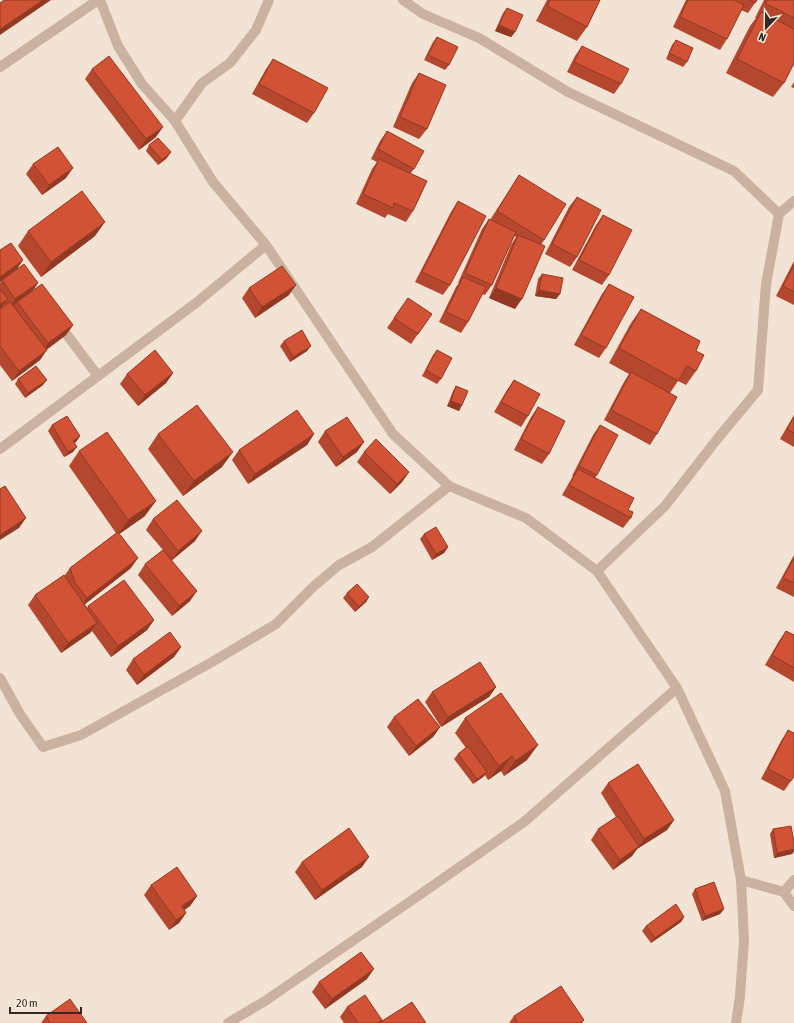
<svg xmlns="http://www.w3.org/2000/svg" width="794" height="1023" font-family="'Asap Condensed',sans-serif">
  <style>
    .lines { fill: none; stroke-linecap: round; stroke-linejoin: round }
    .minor { stroke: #cbb1a0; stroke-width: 10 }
    .wall { fill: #b4472d }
    .shaded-wall { fill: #923924 }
    .building { fill: #d15234; stroke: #923924 }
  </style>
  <rect width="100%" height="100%" fill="#f3e3d4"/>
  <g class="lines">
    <!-- minor -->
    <path class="minor" d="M100 0 118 46 142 84 175 121 213 182 266 245 393 434 449 486 526 518 597 571 677 688 725 791 741 880 744 940 740 996 736 1023
      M403 0 423 14 479 38 568 92 734 171 779 214
      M0 67 98 0
      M175 121 202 83 230 63 256 30 269 0
      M58 323 98 376
      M0 449 196 303 266 245
      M597 571 665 506 718 438 758 390 766 284 779 214 794 201
      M0 678 20 714 43 747 81 735 212 662 276 624 313 587 339 565 372 547 449 486
      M741 880 784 892 794 906
      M784 892 794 880
      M228 1023 265 1001 418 896 524 822 677 688"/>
  </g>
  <!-- wall -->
  <path class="wall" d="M547 0H600L587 27 577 41 536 21Z
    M686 0H757L748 13 741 10 727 39 720 50 673 27Z
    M764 0H794V63L784 83 773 97 726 73 750 26 756 18H755Z
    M507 8 515 32 511 37 495 31 503 13Z
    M437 37 449 65 445 70 424 60 433 42Z
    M676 40 687 62 683 67 666 59 672 45Z
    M582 46 621 84 614 94 567 72 575 56Z
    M273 59 314 113 307 123 252 94 266 69Z
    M92 69 156 137 139 150 85 79Z
    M419 73 427 129 419 139 393 127 412 83Z
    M794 82V88L791 87Z
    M387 131 414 169 410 174 413 211 406 222 388 214 385 218 356 204 372 169 377 162 371 159 380 141Z
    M149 145 167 158 158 165 146 151Z
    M33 164 66 178 42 195 26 174Z
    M519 175 544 240 541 245 515 309 489 298 511 245 516 237 514 236 492 285 485 295 482 294 468 322 461 333 439 322 456 287 459 283H458L482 229 489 219 490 220 512 186Z
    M577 197V257L570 267 545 254 569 207Z
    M458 201 450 285 443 295 415 282 451 212Z
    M603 215 609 275 602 285 572 270 596 225Z
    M28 231 95 236 41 277 18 246Z
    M23 260 17 269 38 283 32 292 73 325 66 335 46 350 40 360 12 381 0 365V283L1 281 0 282Z
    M794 261V305L776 296Z
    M542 274 560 294 556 299 535 296 538 279Z
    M609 284 606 348 599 358 574 345 602 294Z
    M249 288 289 295 255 318 242 298Z
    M408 298 432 314 411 344 387 328Z
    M641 309 696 351V371L686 385 678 381 670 393 657 434 650 445 604 420 624 382 629 374 609 363 631 323Z
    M284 341 307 351 290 362 280 346Z
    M437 350 441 379 437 384 422 376 433 355Z
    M173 373 166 383 138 406 120 384 127 374Z
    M18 379 43 385 25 398 15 384Z
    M514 380 528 416 521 427 494 412 507 390Z
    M456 386 462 405 459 411 447 406 453 391Z
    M538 407 549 454 542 464 514 450 531 417Z
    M794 415V447L780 439Z
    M52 425 80 436 76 442 74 443 73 452 64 457 48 431Z
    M600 425 597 475 595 478 628 510 631 518 623 528 562 495 573 476H572L593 435Z
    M325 431 357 452 336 467 318 442Z
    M158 434 222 467 183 496 148 449Z
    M314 434 307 445 248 484 232 460 239 450Z
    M79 451 145 516 119 534 131 568 85 604 87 608 88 606 154 620 147 630 111 657 92 631 90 633 61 653 28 605 35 595 65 575 70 568 116 533 69 466Z
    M364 452 409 472 402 482 390 494 357 462Z
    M153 519 195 541 172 560 190 601 172 616 138 575 145 564 163 550 146 530Z
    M424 534 448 547 444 553 432 560 420 539Z
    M794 555V597L776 588Z
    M347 593 369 597 366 602 355 612 343 598Z
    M786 631 794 635V682L765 665 779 641Z
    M181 647 174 657 137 685 126 670 133 659Z
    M496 687 489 697 441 727 425 702 432 692Z
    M394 717 440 727 433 737 409 756 387 727Z
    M465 718 527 760 504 776 501 771 488 780 485 775 483 777 473 784 454 759 458 754 466 748 455 733Z
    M788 730 791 781 784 791 761 779 781 741Z
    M608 783 674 820 667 830 637 849 632 856 613 870 591 840 598 829 616 817 601 793Z
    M773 829 794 842V851L792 854 774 858 770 834Z
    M302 862 362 867 315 900 295 872Z
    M151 885 197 896 190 906 184 910 186 913 179 923 169 930 144 895Z
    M695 889 724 909 720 914 702 921 692 894Z
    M684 917 681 922 651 943 642 931 646 926Z
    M367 979 325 1009 312 992 319 982Z
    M347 1007 382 1020 426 1023H344L340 1017Z
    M46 1016 87 1023H41Z
    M514 1016 584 1020 582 1023H509Z"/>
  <!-- shaded-wall -->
  <path class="shaded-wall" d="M43 0H51L0 35V29Z
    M499 25 515 32 511 37 495 31Z
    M163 127 156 137 139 150 146 139Z
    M171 152 167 158 158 165 162 160Z
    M73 168 66 178 42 195 49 185Z
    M105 222 95 236 41 277 51 262Z
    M23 260 16 270 0 282V277Z
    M38 283 31 293 8 309 15 299Z
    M296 285 289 295 255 318 262 307Z
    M496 288 522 299 515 309 489 298Z
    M539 290 560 294 556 299 535 296Z
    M8 299 0 309V310V305Z
    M73 325 66 335 41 354 48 343Z
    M311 346 307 351 290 362 293 357Z
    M47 350 40 360 12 381 19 371Z
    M173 373 166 383 138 406 145 395Z
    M47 380 43 385 25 398 28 393Z
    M451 401 462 405 459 411 447 406Z
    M314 434 307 445 248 484 255 474Z
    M80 436 76 442 69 446 73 441Z
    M364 442 357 452 336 467 343 457Z
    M77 447 73 452 64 457 68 452Z
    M233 452 222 467 183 496 194 481Z
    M409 472 402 482 390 494 397 484Z
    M156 501 145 516 118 535 128 520Z
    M26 518 19 528 0 540V535Z
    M202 531 195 541 171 561 178 551Z
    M448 547 444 553 432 560 436 554Z
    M138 558 131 568 80 608 87 598Z
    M197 591 190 601 172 616 179 606Z
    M369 597 366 602 355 612 359 607Z
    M154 620 147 630 111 657 118 646Z
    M97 623 90 633 61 653 68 643Z
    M181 647 174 657 137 685 144 675Z
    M496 687 489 697 441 727 448 717Z
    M440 727 433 737 409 756 416 746Z
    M538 745 527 760 504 776 515 761Z
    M512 756 501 771 488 780 499 766Z
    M487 772 483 777 473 784 477 779Z
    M674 820 667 830 637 849 644 839Z
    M639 846 632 856 613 870 620 860Z
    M794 849V851L792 854 774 858 777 853Z
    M369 857 362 867 315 900 322 890Z
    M197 896 190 906 175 917 182 906Z
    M724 909 720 914 702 921 705 916Z
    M186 913 179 923 169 930 176 920Z
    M684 917 681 922 651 943 655 938Z
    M374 969 367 979 325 1009 332 999Z"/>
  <!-- building -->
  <path class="building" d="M4 0H43L0 29V3Z
    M550 0H600L587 27 547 6Z
    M688 0H734L744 5 727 39 680 17Z
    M749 0H757L755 3Z
    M767 0H794V18L765 3Z
    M507 8 523 15 515 32 499 25Z
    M761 12 794 29V63L784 83 737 59Z
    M437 37 458 47 449 65 428 55Z
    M676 40 693 48 687 62 669 53Z
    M582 46 629 69 621 84 574 62Z
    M109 56 163 127 146 139 92 69Z
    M273 59 328 88 314 113 259 84Z
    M419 73 446 85 427 129 400 117Z
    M387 131 424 151 414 169 378 149Z
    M158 138 171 152 162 160 149 145Z
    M58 147 73 168 49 185 33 164Z
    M379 159 427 181 413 211 394 203 393 208 363 194Z
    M519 175 566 204 544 240 497 211Z
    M82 191 105 222 51 262 28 231Z
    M577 197 601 210 577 257 552 244Z
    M458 201 486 216 450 285 422 272Z
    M603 215 632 230 609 275 579 260Z
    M489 219 516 232 492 285 465 273Z
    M518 235 545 246 522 299 496 288Z
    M11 243 23 260 0 277V250Z
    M24 264 38 283 15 299 2 280Z
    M794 265V292L783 286Z
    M282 266 296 285 262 307 249 288Z
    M542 274 563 278 560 294 539 290Z
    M463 277 486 287 468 322 446 312Z
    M42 284 73 325 48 343 17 302Z
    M609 284 634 297 606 348 581 335Z
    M0 289 8 299 0 305Z
    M408 298 432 314 418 334 394 318Z
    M10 302 47 350 19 371 0 346V309Z
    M641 309 700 341 696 351 704 355 696 371 687 366 678 381 619 348Z
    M302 330 311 346 293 357 284 341Z
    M155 350 173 373 145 395 127 374Z
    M437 350 452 358 441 379 426 370Z
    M36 366 47 380 28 393 18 379Z
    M631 372 677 397 657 434 611 410Z
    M514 380 540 394 528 416 501 402Z
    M456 386 468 391 462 405 451 401Z
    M197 405 233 452 194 481 158 434Z
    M538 407 565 421 549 454 521 439Z
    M297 410 314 434 255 474 239 450Z
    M67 416 80 436 73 441 77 447 68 452 52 425Z
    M347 417 364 442 343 457 325 431Z
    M794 417V433L787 429Z
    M600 425 618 435 597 475 579 466Z
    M107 432 156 501 128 520 79 451Z
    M376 439 409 472 397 484 364 452Z
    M578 469 634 498 628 510 633 512 631 518 569 485Z
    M5 486 26 518 0 535V489Z
    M177 500 202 531 178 551 153 519Z
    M436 527 448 547 436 554 424 534Z
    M118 532 138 558 87 598 75 583 70 568Z
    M163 550 197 591 179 606 145 564Z
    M794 558V583L783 578Z
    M64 575 97 623 68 643 35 595Z
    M124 580 154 620 118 646 88 606Z
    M357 584 369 597 359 607 347 593Z
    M786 631 794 635V668L772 655Z
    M170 632 181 647 144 675 133 659Z
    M480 662 496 687 448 717 432 692Z
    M501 693 538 745 515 761 512 756 499 766 465 718Z
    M418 699 440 727 416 746 394 717Z
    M788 730 794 733V776L791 781 768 769Z
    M468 746 487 772 477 779 458 754Z
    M638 764 674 820 644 839 608 783Z
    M618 816 639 846 620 860 598 829Z
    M791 826 794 842V849L777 853 773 829Z
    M349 828 369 857 322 890 302 862Z
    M177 867 197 896 182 906 186 913 176 920 151 885Z
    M714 882 724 909 705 916 695 889Z
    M676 904 684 917 655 938 646 926Z
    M361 952 374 969 332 999 319 982Z
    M561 986 584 1020 580 1023H518L514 1016Z
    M365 995 382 1020 378 1023H358L347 1007Z
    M70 999 87 1023H50L46 1016Z
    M412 1002 426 1023H379Z"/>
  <!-- north arrow -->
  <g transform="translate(766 28) rotate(202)" stroke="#faede0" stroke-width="3" paint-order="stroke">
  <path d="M0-3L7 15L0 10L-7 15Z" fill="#342824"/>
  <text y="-6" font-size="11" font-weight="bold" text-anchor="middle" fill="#342824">N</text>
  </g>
  <!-- scale -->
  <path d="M10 1007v6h71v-6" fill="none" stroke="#342824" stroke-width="2"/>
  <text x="16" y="1007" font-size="12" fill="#342824" stroke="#faede0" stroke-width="3" paint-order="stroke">20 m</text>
</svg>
